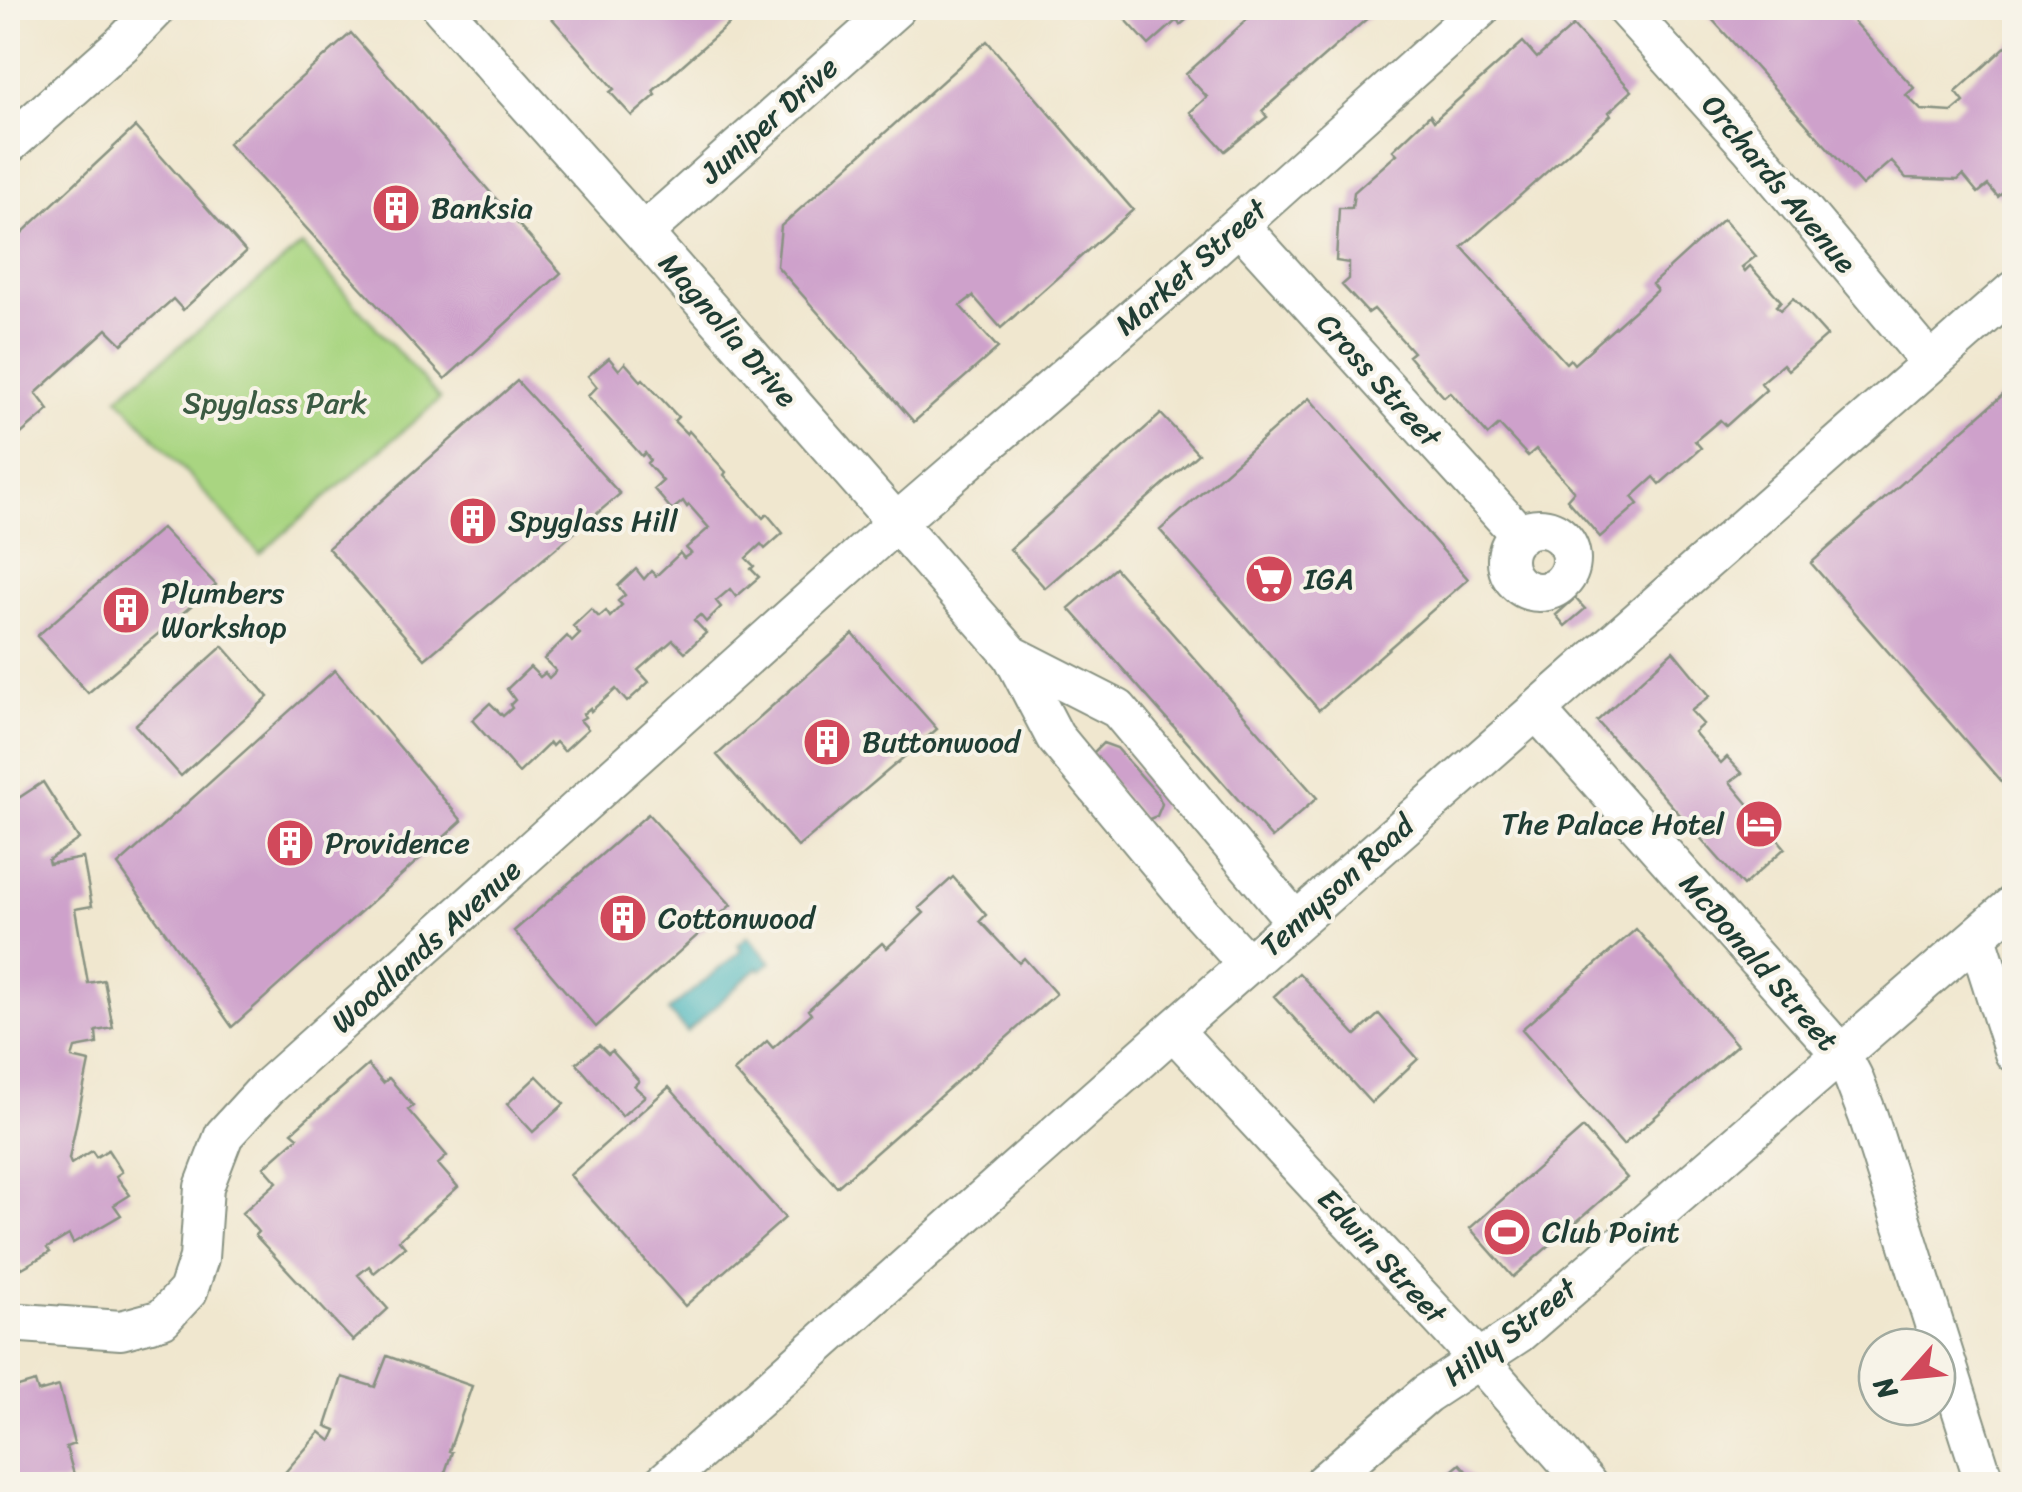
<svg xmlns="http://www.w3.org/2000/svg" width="2022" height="1492" font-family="Sriracha,sans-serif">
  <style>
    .green { fill: #a9d581; stroke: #64895a; stroke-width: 2.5 }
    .water { fill: #44b4bb; stroke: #327878; stroke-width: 2.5 }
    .building { fill: #cea1cb }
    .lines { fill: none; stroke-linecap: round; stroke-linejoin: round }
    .minor-casing { stroke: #889282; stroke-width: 42 }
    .minor { stroke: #fff; stroke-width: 38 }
    .labels { text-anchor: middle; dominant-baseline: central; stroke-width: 8; stroke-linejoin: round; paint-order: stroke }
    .street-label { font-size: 30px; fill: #1f3d34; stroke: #f7f3e8 }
    .poi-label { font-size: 30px; fill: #1f3d34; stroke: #f7f3e8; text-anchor: start }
    .park-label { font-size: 30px; fill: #3b5b43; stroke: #f7f3e8 }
  </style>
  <rect width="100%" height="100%" fill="#f7f3e8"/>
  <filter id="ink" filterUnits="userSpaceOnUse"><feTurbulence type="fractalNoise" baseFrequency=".01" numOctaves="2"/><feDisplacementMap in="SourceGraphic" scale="20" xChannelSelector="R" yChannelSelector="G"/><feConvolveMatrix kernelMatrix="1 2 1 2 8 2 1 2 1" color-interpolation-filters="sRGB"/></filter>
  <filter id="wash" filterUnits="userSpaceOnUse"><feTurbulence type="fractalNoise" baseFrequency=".0048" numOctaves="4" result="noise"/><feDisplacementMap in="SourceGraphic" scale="40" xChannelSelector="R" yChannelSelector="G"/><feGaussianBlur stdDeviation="2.25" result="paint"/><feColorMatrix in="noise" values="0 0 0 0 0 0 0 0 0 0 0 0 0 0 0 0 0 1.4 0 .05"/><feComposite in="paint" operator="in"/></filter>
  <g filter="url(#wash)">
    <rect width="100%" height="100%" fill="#f0e7cf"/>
    <!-- green -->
    <path class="green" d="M302 245 440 399 260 554 118 397Z"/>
    <!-- water -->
    <path class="water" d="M748 936 771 962 761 970 758 967 687 1032 668 1011 742 950 738 945Z"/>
    <g id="blocks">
      <!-- building -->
      <path class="building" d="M543 8H747L653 91 656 95 632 116 610 92 614 89Z
        M1115 8H1195L1198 10 1180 25 1177 20 1149 45Z
        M1260 8H1379L1262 111 1267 117 1225 151 1190 112 1207 97 1186 74Z
        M1702 8H1841L1914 88 1906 95 1921 110 1952 112 1964 102 1956 92 2014 39V183L1998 197 1988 185 1978 193 1963 175 1958 180 1906 178 1891 161 1862 186Z
        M1573 26 1632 91 1609 112 1611 115 1462 247 1566 363 1570 359 1574 364 1657 290 1652 284 1723 219 1756 256 1742 267 1745 271 1750 266 1781 301 1776 306 1781 310 1793 298 1827 336 1788 370 1783 364 1761 383 1766 390 1726 426 1720 420 1695 441 1701 448 1660 484 1654 477 1632 497 1638 504 1600 537 1567 499 1574 491 1536 449 1528 456 1499 425 1488 435 1450 392 1444 397 1408 356 1413 352 1374 309 1368 313 1342 285 1349 279V263L1336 261 1339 208H1352L1354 192 1397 154 1393 150 1430 115 1434 121 1523 42 1537 58Z
        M351 33 561 273 445 379 228 143Z
        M987 41 1133 210 1001 328 973 296 960 306 998 348 914 422 777 266 781 226Z
        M135 127 246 252 183 310 173 299 122 344 107 329 36 393 49 410 8 445V246Z
        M609 358 619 370 625 363 641 381 643 379 678 417 674 421 687 434 689 431 726 472 724 475 763 518 767 514 783 533 765 549 761 544 746 558 754 566 751 569 759 577 736 597 730 589 716 601 721 607 706 622 700 615 694 620 706 633 685 652 673 640 638 670 649 682 627 702 616 689 591 711 590 708 583 714 585 717 580 720 588 729 564 751 556 742 552 746 550 743 519 773 472 720 490 703 503 716 512 708 510 705 515 700 507 689 530 667 540 677 545 673 549 678 556 671 544 659 567 636 572 642 580 634 573 626 591 609 599 617 606 611 610 617 622 605 618 601 625 595 618 586 636 569 644 579 651 571 656 576 680 553 684 558 691 553 686 548 709 528 689 505 687 507 683 501 672 510 654 489 663 481 647 463 650 460 645 453 642 456 588 396 597 387 588 376Z
        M517 381 620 494 425 659 328 548Z
        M2014 385V791L2011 793 1811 563Z
        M1309 398 1468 579 1319 710 1160 530Z
        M1161 414 1198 454 1045 588 1010 549Z
        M162 528 216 585 88 693 37 636Z
        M1115 568 1317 798 1272 838 1069 608Z
        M1575 598 1585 609 1565 626 1556 615Z
        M853 634 937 729 798 847 717 755Z
        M223 646 268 697 181 776 135 725Z
        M1673 651 1710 696 1691 711 1703 724 1694 732 1721 763 1727 757 1742 773 1730 782 1785 848 1743 886 1597 721Z
        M335 670 462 821 232 1027 118 865Z
        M1103 743 1117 748 1158 795 1162 804 1157 816 1144 821 1090 756Z
        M43 782 79 839 48 860 49 864 83 858 92 906 75 909 88 983 104 980 113 1028 96 1031 97 1044 75 1048 72 1058 89 1062 69 1159 71 1164 92 1151 96 1157 108 1150 122 1172 116 1176 130 1195 114 1205 121 1215 73 1243 69 1235 47 1248 50 1252 22 1268 13 1252 8 1255V805Z
        M648 814 731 905 596 1027 514 931Z
        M953 877 986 915 980 921 1019 963 1024 958 1056 994 837 1187 734 1071 767 1041 773 1048 811 1014 808 1010 882 943 887 948 924 913 919 908Z
        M1636 929 1737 1045 1623 1145 1522 1029Z
        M1299 973 1356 1035 1379 1014 1418 1059 1371 1103 1274 996Z
        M599 1045 608 1054 612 1051 639 1081 634 1086 645 1096 622 1116 576 1063Z
        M368 1065 383 1083 389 1078 413 1106 408 1110 447 1156 438 1164 458 1187 399 1240 405 1247 374 1273 369 1266 358 1275 388 1309 353 1341 255 1235 258 1232 242 1213 277 1182 264 1167 298 1137 292 1132Z
        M537 1076 564 1104 533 1132 507 1104Z
        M669 1087 785 1218 685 1306 570 1175Z
        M1583 1128 1627 1178 1513 1277 1470 1228Z
        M387 1356 472 1386 449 1451 452 1452 441 1484H275L320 1432 331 1441 336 1430 326 1426 342 1377 375 1387Z
        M12 1382 15 1388 35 1382 38 1392 59 1386 74 1444 66 1447 75 1478 64 1482 65 1484H8V1384Z
        M1460 1464 1478 1484H1436Z"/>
    </g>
  </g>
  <g filter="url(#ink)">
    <use href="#blocks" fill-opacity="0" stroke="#889282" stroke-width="2.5"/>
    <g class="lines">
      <!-- minor casing -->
      <g class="minor-casing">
        <path id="minor" d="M442 8 643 233 1012 655 1055 737 1202 914 1248 965
          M1625 8 1751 148 1931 363
          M8 145 122 44 157 8
          M1239 225 1520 535
          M643 233 896 8
          M1507 560a32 32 0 1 1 64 0a32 32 0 1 1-64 0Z
          M1012 655 1118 709 1296 922
          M1536 710 1841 1054 1853 1077 1868 1116 1985 1484
          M1977 937 2014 1053
          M1173 1030 1479 1360 1587 1484
          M8 1322 121 1330 162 1319 188 1291 199 1258 204 1187 224 1135 267 1088 897 522 1190 269 1481 8
          M662 1484 1173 1030 2014 290
          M1322 1484 1426 1394 1519 1333 2014 904"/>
      </g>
      <!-- minor -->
      <use href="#minor" class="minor"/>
    </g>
  </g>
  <!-- icons -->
  <defs>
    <g id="building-disc" transform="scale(2.5)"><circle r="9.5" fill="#d1495b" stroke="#f7f3e8"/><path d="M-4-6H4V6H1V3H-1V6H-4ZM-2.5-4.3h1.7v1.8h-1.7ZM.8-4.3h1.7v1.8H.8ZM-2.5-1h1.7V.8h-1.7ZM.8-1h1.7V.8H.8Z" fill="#fff"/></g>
    <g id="supermarket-disc" transform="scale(2.5)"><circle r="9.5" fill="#d1495b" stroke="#f7f3e8"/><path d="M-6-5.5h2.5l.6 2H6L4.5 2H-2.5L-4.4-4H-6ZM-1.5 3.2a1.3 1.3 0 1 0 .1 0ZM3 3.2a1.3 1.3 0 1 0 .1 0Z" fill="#fff"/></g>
    <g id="hotel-disc" transform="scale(2.5)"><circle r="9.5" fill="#d1495b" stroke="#f7f3e8"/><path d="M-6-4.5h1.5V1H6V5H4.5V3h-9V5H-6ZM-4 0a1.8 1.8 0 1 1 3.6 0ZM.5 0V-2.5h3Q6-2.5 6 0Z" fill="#fff"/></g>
    <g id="stadium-disc" transform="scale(2.5)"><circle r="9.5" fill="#d1495b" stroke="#f7f3e8"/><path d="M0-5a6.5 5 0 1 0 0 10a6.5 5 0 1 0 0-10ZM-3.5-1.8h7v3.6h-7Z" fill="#fff"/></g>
  </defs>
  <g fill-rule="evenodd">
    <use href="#building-disc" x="396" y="208"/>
    <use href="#building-disc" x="473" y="521"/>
    <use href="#supermarket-disc" x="1269" y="579"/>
    <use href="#building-disc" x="126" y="610"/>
    <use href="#building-disc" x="827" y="742"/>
    <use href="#hotel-disc" x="1759" y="824"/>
    <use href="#building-disc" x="290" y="843"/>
    <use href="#building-disc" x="623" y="918"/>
    <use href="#stadium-disc" x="1507" y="1232"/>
  </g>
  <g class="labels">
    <!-- street labels -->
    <g class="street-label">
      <text transform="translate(769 120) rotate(-42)">Juniper Drive</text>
      <text transform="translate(1779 184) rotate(50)">Orchards Avenue</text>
      <text transform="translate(1191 267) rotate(-41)">Market Street</text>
      <text transform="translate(728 330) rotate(49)">Magnolia Drive</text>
      <text transform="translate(1379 380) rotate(48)">Cross Street</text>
      <text transform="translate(1337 886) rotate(-42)">Tennyson Road</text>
      <text transform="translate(426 946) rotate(-42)">Woodlands Avenue</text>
      <text transform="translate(1759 962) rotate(49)">McDonald Street</text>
      <text transform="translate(1382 1256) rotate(47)">Edwin Street</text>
      <text transform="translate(1510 1332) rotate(-37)">Hilly Street</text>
    </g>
    <!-- poi labels -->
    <g class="poi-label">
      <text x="431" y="208">Banksia</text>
      <text x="508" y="521">Spyglass Hill</text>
      <text x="1304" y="579">IGA</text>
      <text x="161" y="593">Plumbers<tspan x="161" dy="34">Workshop</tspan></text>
      <text x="862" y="742">Buttonwood</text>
      <text x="1724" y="824" text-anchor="end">The Palace Hotel</text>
      <text x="325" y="843">Providence</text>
      <text x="658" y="918">Cottonwood</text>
      <text x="1542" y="1232">Club Point</text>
    </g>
    <!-- park labels -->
    <g class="park-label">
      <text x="275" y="403">Spyglass Park</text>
    </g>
  </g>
  <!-- margin -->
  <rect width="2022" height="1492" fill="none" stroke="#f7f3e8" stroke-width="40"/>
  <!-- north arrow -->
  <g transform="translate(1907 1377) rotate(243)"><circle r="48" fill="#f7f3e8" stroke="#a1aaa0" stroke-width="2.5"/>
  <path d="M0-8L18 38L0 25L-18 38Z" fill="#d1495b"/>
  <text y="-15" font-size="28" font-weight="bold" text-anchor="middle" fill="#1f3d34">N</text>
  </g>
</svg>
